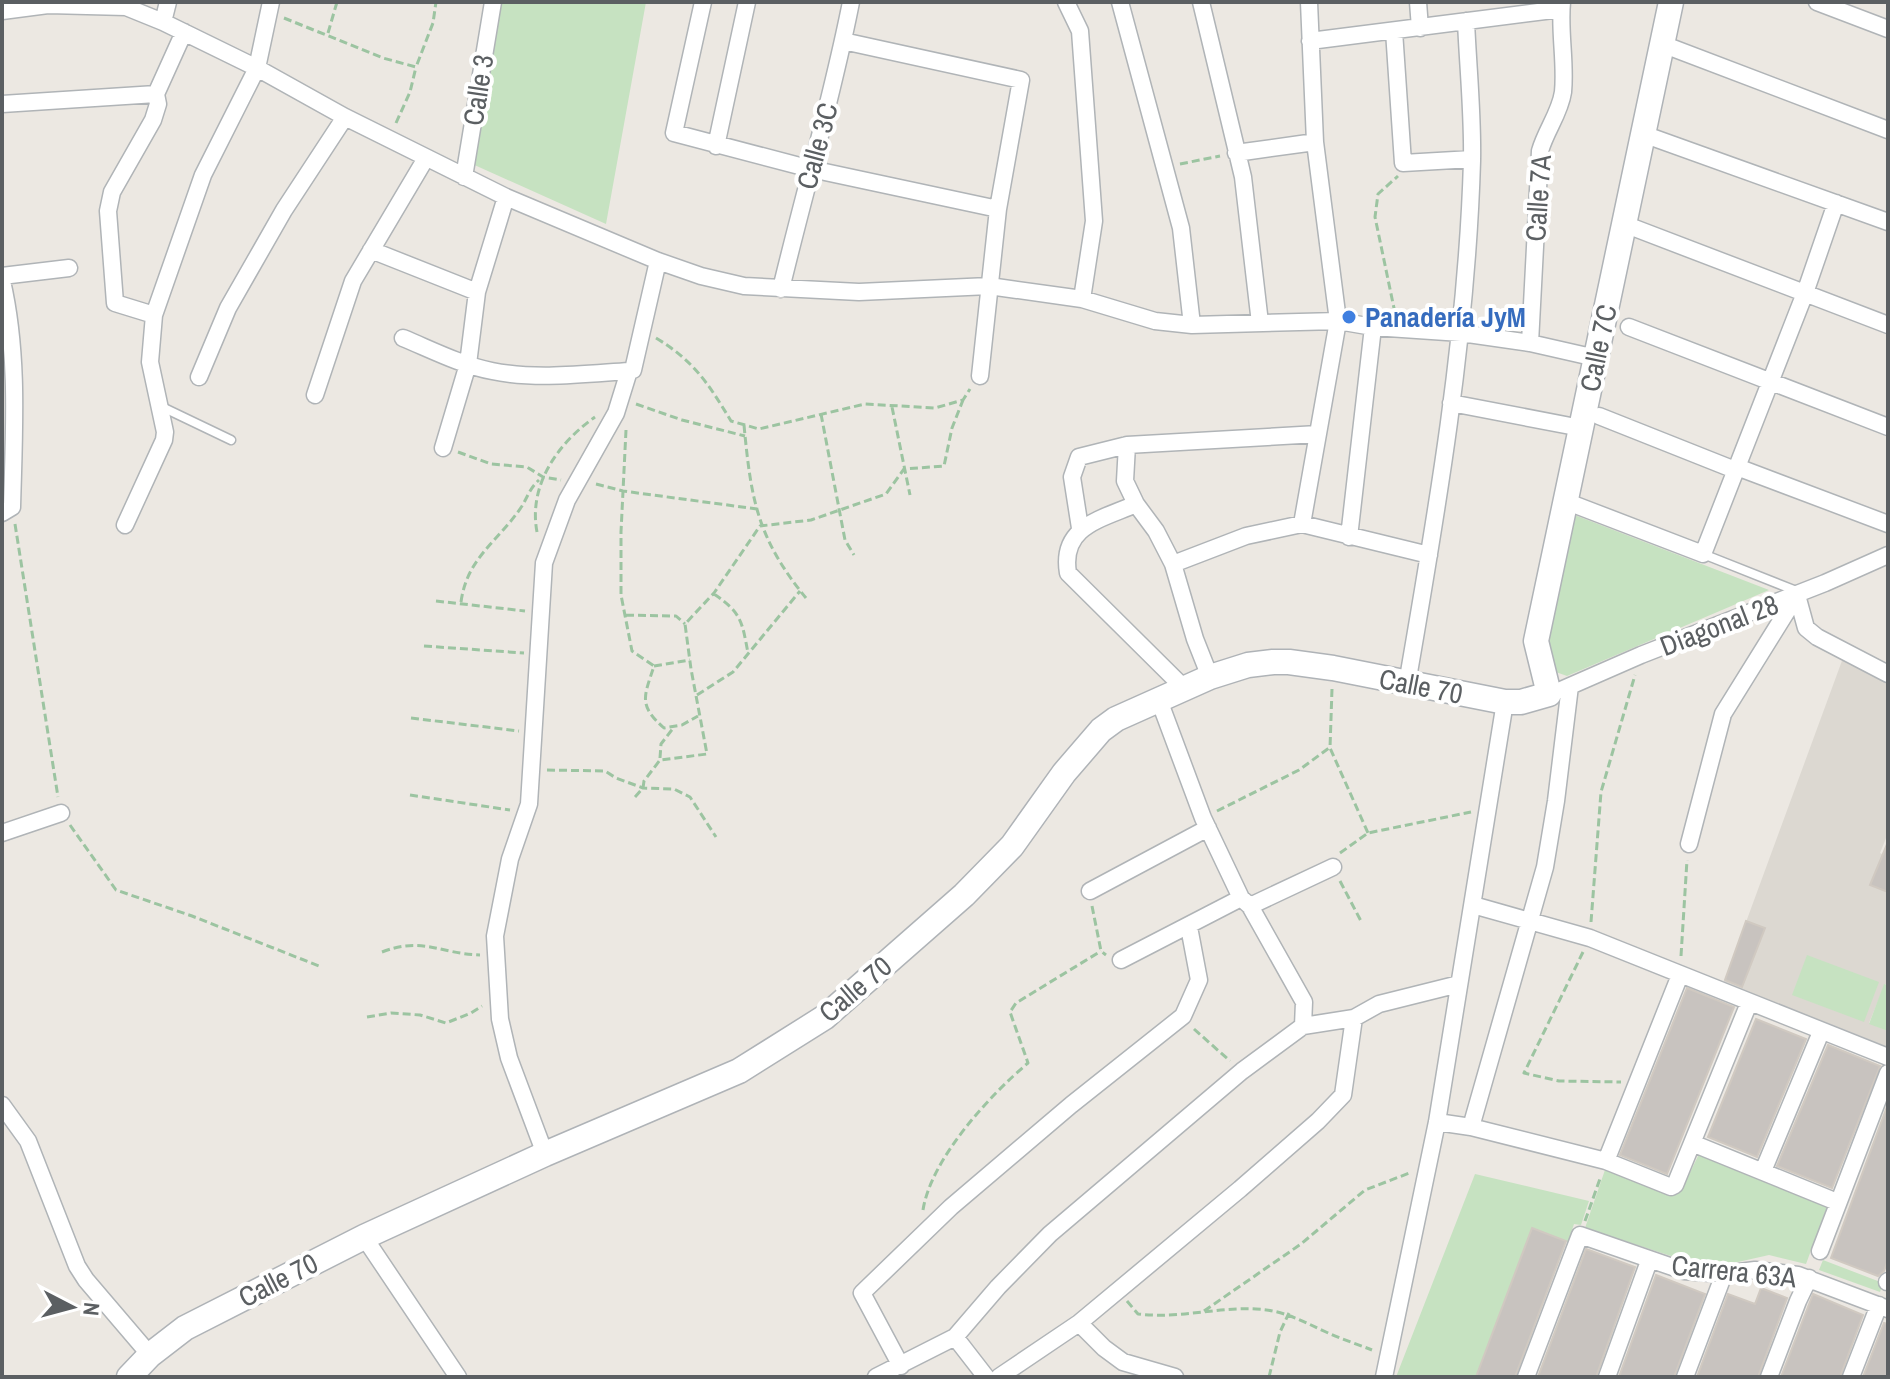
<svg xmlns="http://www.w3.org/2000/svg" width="1890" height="1379" font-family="'Archivo Narrow',sans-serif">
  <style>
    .education { fill: #dcd8d1 }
    .green { fill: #c6e2c1 }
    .building { fill: #c8c3bf; stroke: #d0c9c1; stroke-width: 2 }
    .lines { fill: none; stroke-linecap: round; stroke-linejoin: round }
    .lane-casing { stroke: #b0b4b7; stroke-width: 11 }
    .street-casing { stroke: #b0b4b7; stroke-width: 19 }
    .secondary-casing { stroke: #afb3b7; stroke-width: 27 }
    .path { stroke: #9cc4a1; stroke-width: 3; stroke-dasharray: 8 4; stroke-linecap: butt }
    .lane { stroke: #fff; stroke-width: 8 }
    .street { stroke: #fff; stroke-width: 16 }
    .secondary { stroke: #fff; stroke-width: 24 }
    .shop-dot { fill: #3f7fe0; stroke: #fff; stroke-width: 3 }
    .labels { text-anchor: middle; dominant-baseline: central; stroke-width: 8; stroke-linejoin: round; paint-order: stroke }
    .street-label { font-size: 28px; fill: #5b5f62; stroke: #fff }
    .shop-label { font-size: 28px; font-weight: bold; fill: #366cbe; stroke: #fff; text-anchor: start }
  </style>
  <rect width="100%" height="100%" fill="#ece8e2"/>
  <!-- education -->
  <path class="education" d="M1843 658 1888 682V833L1880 853 1888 857 1882 856 1870 884 1888 892V985L1885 984 1869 1023 1888 1031V1047L1724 982Z"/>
  <!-- green -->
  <path class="green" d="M497 2H646L606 224 470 163Z
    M1572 514 1769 590 1567 676 1553 671 1546 640Z
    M1807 955 1879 982 1864 1022 1792 995Z
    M1884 984 1888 985V1031L1869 1024Z
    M1699 1154 1828 1204 1806 1264 1769 1255 1738 1262 1708 1263 1671 1256 1585 1228 1606 1167 1683 1187Z
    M1475 1174 1589 1201 1581 1225 1574 1224 1568 1242 1532 1229 1476 1377H1396Z
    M1823 1260 1883 1283 1880 1292 1819 1270Z"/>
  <!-- building -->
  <path class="building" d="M1888 842V892L1870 885Z
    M1746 921 1765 928 1742 987 1725 980Z
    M1687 988 1734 1007 1667 1174 1620 1155Z
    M1756 1019 1806 1039 1757 1157 1708 1137Z
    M1828 1045 1880 1066 1832 1188 1777 1166Z
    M1888 1104V1260L1884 1271 1878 1276 1831 1258Z
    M1532 1228 1566 1241 1515 1377H1476Z
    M1586 1249 1635 1267 1596 1377H1538Z
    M1656 1275 1705 1294 1674 1377H1619Z
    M1761 1288 1787 1298 1758 1377H1697L1728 1294 1755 1304Z
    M1813 1294 1863 1315 1840 1377H1781Z
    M1884 1323 1888 1324V1377H1863Z"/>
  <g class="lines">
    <!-- lane casing -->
    <g class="lane-casing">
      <path id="lane" d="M160 406 231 440
        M1703 554 1799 592"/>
    </g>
    <!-- street casing -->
    <g class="street-casing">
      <path id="street" d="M703 2 674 133 811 169 998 209
        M1066 2 1080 31 1094 221 1082 299
        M1120 2 1181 228 1192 325
        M1201 2 1243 177 1260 323
        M1418 2 1420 28
        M1817 2 1888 29
        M2 11 48 5 126 7 163 22 257 68 345 117 506 197 658 261 701 276 744 286 859 292 989 286 1082 299 1155 321 1192 325 1338 321 1373 327 1461 333 1530 343 1596 358
        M163 22 168 2
        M1394 31 1403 163 1472 159
        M843 41 1021 80 998 209 980 376
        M1310 41 1561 9
        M1662 44 1888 130
        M2 104 156 94 184 32
        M1643 134 1888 222
        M716 146 747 2
        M1236 153 1315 142
        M464 177 493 2
        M1624 224 1888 325
        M371 250 477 292
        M2 276 69 268
        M2 281C19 355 14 431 12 507L2 513
        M781 289C804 193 832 99 851 2
        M154 315 115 303 108 211 112 192 153 120 158 104 156 94
        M1629 327 1888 427
        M403 338C432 350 461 365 492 371 536 380 584 374 629 371
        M1530 343 1540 151C1546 130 1560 113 1563 92 1566 62 1559 32 1562 2
        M199 377 228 308 284 210 345 117
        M315 395 353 281 426 158
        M1451 403 1581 428
        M1599 416 1735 470
        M1127 445 1125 481 1136 504 1156 531 1173 564 1195 639 1210 677
        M443 448 468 364 477 292 506 197
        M1737 467 1888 524
        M1565 501 1703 554 1805 293 1836 203
        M1136 504C1102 519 1060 526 1068 573L1183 687
        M1302 524 1338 321 1315 142 1309 2
        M125 525 164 440 165 432 150 362 154 315 203 175 257 68 271 2
        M1080 528 1072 477 1079 457 1127 445 1318 434
        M1349 537 1373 327
        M1173 564 1246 536 1302 524 1429 555
        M1797 595 1806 628 1817 637 1888 674
        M1407 684C1437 511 1467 336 1472 161 1473 115 1468 68 1466 21
        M1561 690 1641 655 1825 583 1888 555
        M1159 700 1203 818 1241 898 1250 906 1304 1002 1303 1026
        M2 833 61 813
        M1689 844 1723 714 1797 595
        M1090 891 1208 828
        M1473 905 1590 938 1888 1057
        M1250 906 1333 867
        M1121 960 1241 898
        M2 1105 28 1141 77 1266 86 1280 150 1355
        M1437 1122 1471 1127 1606 1161 1671 1187 1675 1185 1749 1003
        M1471 1127 1545 867 1556 801 1570 686
        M1692 1143 1837 1202
        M545 1154 509 1058 500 1019 495 936 510 859 529 804 544 563 567 500 616 413 629 371 633 370 658 261
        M1606 1161 1680 975
        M1763 1171 1821 1032
        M364 1237 458 1377
        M1820 1251 1888 1073
        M1887 1282 1888 1281
        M1079 1323 1104 1348 1123 1362 1175 1377
        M955 1337 986 1377
        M901 1366 862 1293 951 1207 1071 1105 1183 1016 1199 980 1189 927
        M876 1377 955 1337 998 1287 1050 1234 1242 1071 1303 1026 1354 1018 1379 1004 1459 984
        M999 1377 1079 1323 1240 1189 1318 1121 1343 1095 1354 1018
        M1384 1377 1437 1122 1505 702
        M1526 1377 1580 1235 1684 1271 1724 1274 1755 1270 1798 1275 1888 1309
        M1607 1377 1649 1261
        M1685 1377 1724 1274
        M1769 1377 1798 1301 1809 1278
        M1851 1377 1879 1305"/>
    </g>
    <!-- secondary casing -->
    <g class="secondary-casing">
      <path id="secondary" d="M129 1377 150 1355 185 1328 364 1237 545 1154 739 1071 825 1017 964 895 1012 846 1064 773 1101 730 1116 719 1210 677 1248 665 1273 662H1289L1333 668 1505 702H1521L1549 694 1536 641 1671 2"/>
    </g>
    <!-- path -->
    <path class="path" d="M284 18 383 58 416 67 433 23 436 2
      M328 33 337 2
      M396 123 410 92 416 67
      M1180 164 1220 156
      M1395 313 1375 217 1378 194 1398 176
      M656 338C694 361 708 383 731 421L759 429 865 404 935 408 963 400 970 389
      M636 404 682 420 745 436
      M892 407 910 495
      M821 414 845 540 854 555
      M744 425C751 499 757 538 806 598
      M626 430 621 532V595L632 651 654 666C644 697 638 705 664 728L682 725 698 716
      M458 452 491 464 527 467 543 477 561 480
      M596 484 623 491 757 509
      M15 524 58 797
      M537 532C528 485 558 443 595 417
      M714 594C742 613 742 622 748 653
      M436 601 525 611
      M461 602C467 557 499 541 522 506 528 496 530 488 539 480
      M626 615 676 616 685 624
      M424 646 524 653
      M654 666 690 660
      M1332 689 1330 748 1368 833
      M697 695 733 672 800 591
      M411 718 519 731
      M660 758 661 744 674 727
      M547 770 605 771 616 778 643 788 674 789 690 797 716 837
      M410 795 510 810
      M635 797 643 788 644 781 660 760 707 754 691 669 685 624 714 593 760 526 811 520 886 494 904 469 944 466 952 428 963 400
      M1217 811 1299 770 1329 748
      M70 825 116 890 192 916 319 966
      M1340 853 1368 833 1471 812
      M1340 881 1362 923
      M1092 906 1101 951 1106 955
      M1591 922 1601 792 1635 675
      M382 952C423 936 440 954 480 955
      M1583 952 1524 1073 1559 1081 1621 1082
      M1681 956 1687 860
      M367 1017 391 1013 420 1015 446 1023 471 1013 482 1006
      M1194 1029 1230 1061
      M923 1210C931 1159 989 1096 1028 1063L1010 1012 1016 1003 1101 951
      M1585 1221 1601 1176
      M1127 1301 1138 1314C1180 1319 1215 1307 1256 1309 1283 1310 1302 1321 1326 1332 1341 1339 1357 1344 1372 1350
      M1204 1311 1301 1244 1365 1190 1412 1172
      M1269 1377 1280 1332 1289 1313"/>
    <!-- lane -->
    <use href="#lane" class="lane"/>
    <!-- street -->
    <use href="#street" class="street"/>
    <!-- secondary -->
    <use href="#secondary" class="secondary"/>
  </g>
  <!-- markers -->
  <circle class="shop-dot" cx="1349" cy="317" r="8"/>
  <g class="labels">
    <!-- street labels -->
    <g class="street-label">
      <text transform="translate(478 90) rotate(-81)">Calle 3</text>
      <text transform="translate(817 146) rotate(-75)">Calle 3C</text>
      <text transform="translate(1538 198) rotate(-86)">Calle 7A</text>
      <text transform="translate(1598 348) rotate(-78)">Calle 7C</text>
      <text transform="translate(1719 625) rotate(-21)">Diagonal 28</text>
      <text transform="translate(1421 686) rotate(11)">Calle 70</text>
      <text transform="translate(855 989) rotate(-40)">Calle 70</text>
      <text transform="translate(1734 1271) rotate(6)">Carrera 63A</text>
      <text transform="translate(278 1280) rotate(-27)">Calle 70</text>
    </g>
    <!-- shop labels -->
    <g class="shop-label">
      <text x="1365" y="317">Panadería JyM</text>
    </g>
  </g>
  <!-- border -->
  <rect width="1890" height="1379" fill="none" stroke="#5b5f62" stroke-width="8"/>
  <!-- north arrow -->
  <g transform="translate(72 1307) rotate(96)" stroke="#ffffff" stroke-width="6" paint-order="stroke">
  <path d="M0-6L14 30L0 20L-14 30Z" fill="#5b5f62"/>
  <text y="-12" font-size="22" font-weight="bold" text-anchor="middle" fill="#5b5f62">N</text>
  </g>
</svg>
